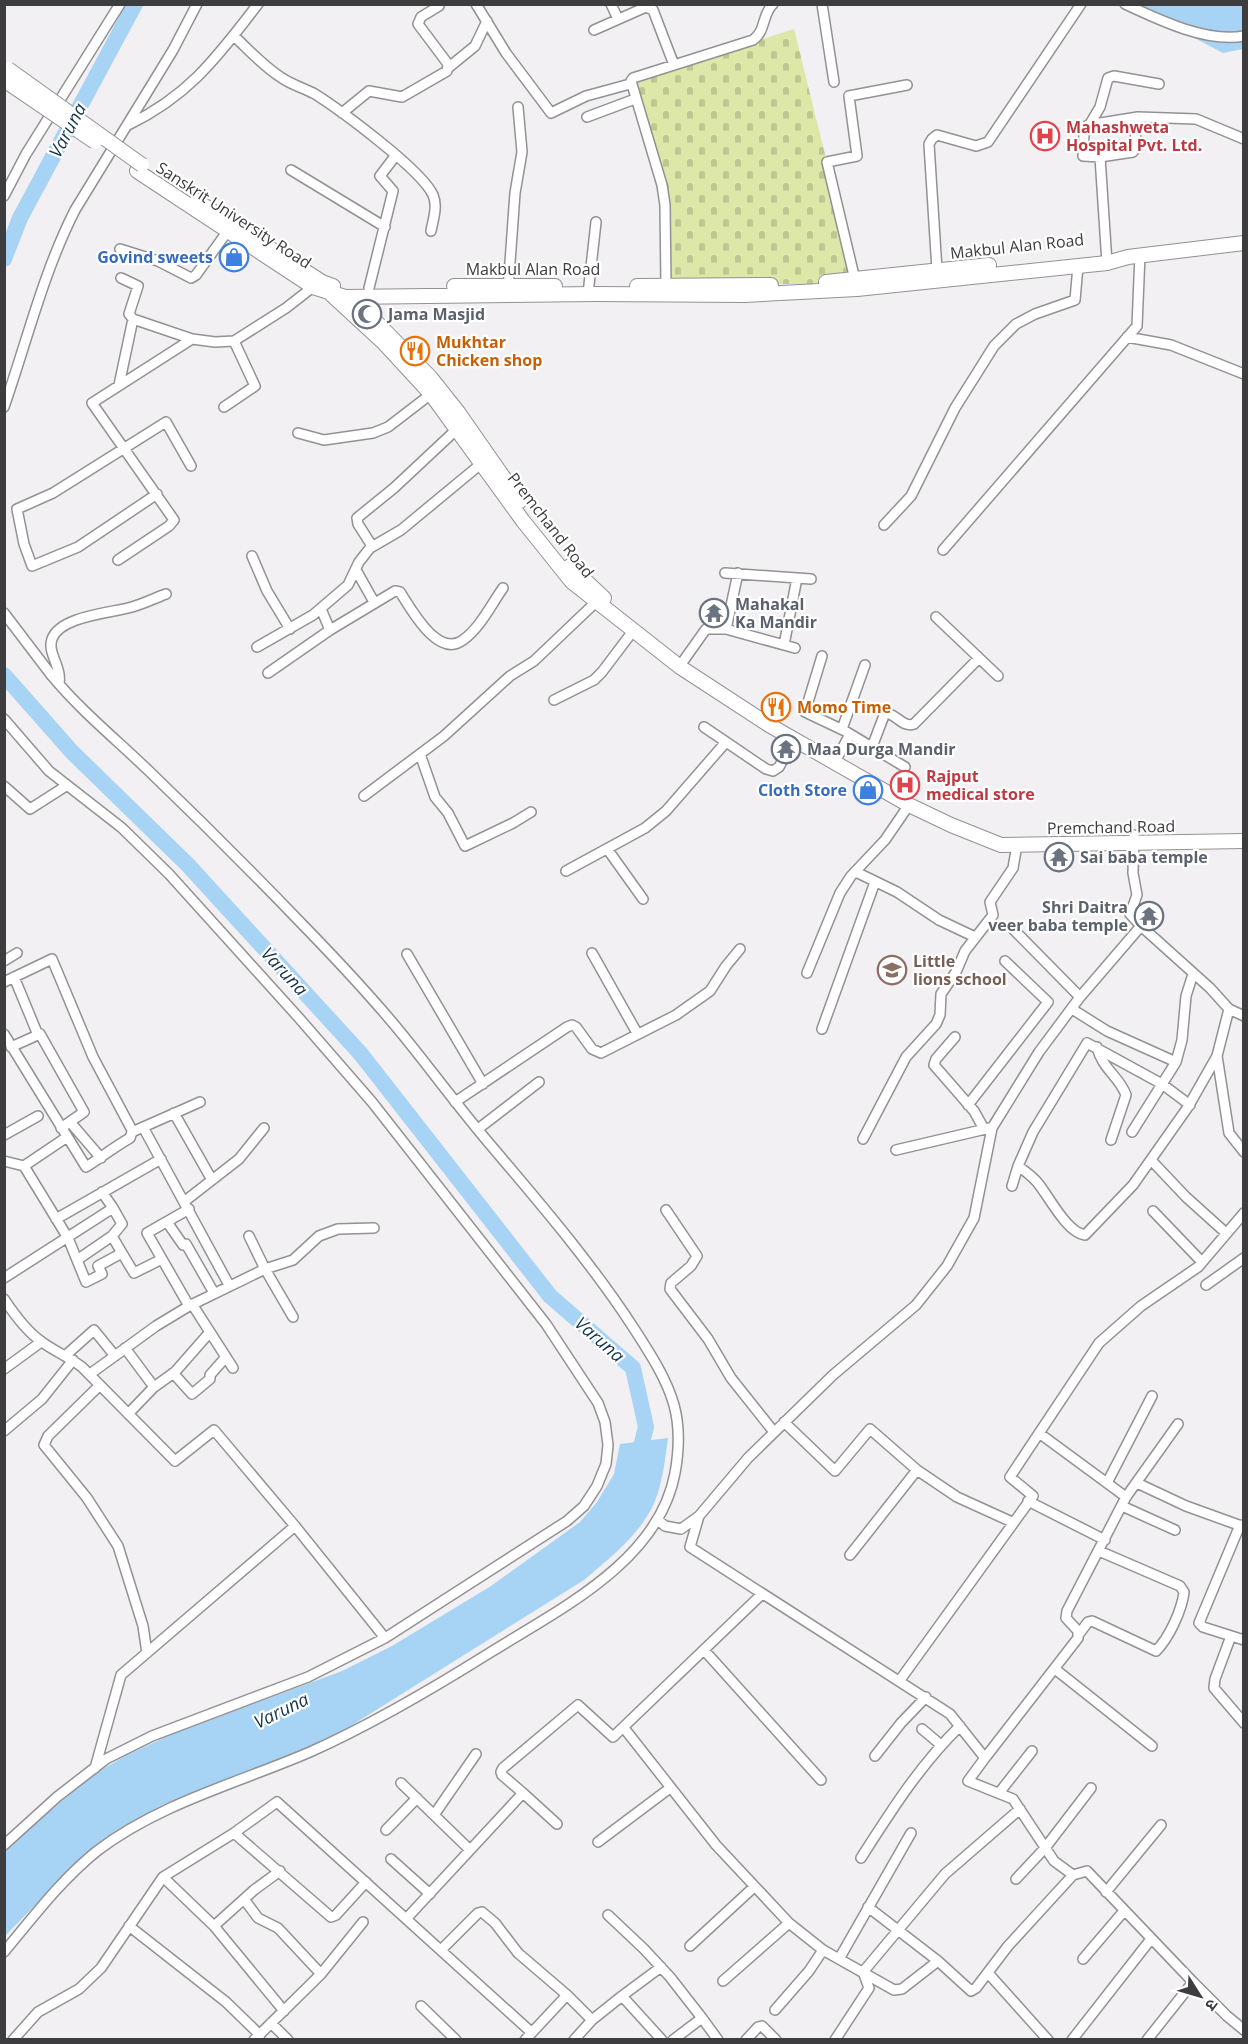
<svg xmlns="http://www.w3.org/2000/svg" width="1248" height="2044" font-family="'Open Sans','Noto Sans Devanagari',sans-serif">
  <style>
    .cemetery { fill: url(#cemetery-stones) }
    .water { fill: #a7d3f5 }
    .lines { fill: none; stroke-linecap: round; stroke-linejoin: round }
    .river { stroke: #a7d3f5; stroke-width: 16 }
    .minor-casing { stroke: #939194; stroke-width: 12 }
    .highway-casing { stroke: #939194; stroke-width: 16 }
    .minor { stroke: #fff; stroke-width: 9 }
    .highway { stroke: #fff; stroke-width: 14 }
    .highway-bridge-casing { stroke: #939194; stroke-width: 16; stroke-linecap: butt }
    .highway-bridge { stroke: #fff; stroke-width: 14 }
    .labels { text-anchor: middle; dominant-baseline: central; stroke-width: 4.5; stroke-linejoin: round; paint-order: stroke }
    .health-label { font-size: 16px; font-weight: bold; fill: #be3a42; stroke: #fff; text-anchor: start }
    .street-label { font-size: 16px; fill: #3d3c3e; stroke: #fff }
    .shop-label { font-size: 16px; font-weight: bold; fill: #366cbe; stroke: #fff; text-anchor: end }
    .worship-label { font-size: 16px; font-weight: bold; fill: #5b616d; stroke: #fff; text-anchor: start }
    .food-label { font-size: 16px; font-weight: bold; fill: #c56008; stroke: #fff; text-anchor: start }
    .education-label { font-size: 16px; font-weight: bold; fill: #785e54; stroke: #fff; text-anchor: start }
    .water-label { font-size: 18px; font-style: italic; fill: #15364d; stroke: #fff }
  </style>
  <defs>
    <pattern id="cemetery-stones" width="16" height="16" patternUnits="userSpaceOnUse" patternTransform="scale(1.5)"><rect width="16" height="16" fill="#dce7a8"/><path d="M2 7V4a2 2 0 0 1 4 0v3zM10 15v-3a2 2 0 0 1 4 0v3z" fill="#bec792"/></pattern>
  </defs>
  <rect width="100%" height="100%" fill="#f2f0f3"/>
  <!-- cemetery -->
  <path class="cemetery" d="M794 29 857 284H669L665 179 635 80Z"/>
  <!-- water -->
  <path class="water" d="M1132 5H1243V49L1223 53Z
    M668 1438C665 1459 663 1481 655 1501 642 1533 610 1558 584 1580L333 1737 281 1759 163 1805 114 1834 73 1866 5 1936 4 1850 94 1774 127 1755 170 1735 342 1671 392 1646 491 1586 580 1522 597 1502 614 1474 620 1444Z"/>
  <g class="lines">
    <!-- river -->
    <path class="river" d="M4 259 20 218 135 4
      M4 675 72 752 188 865 360 1053 550 1296 633 1368 646 1427 637 1462"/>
    <!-- minor casing -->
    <g class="minor-casing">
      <path id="minor" d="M476 4 506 53 551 113 586 96 630 84
        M611 4 618 19
        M822 4 834 82
        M1125 4C1159 20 1207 43 1244 36
        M594 30 646 7 653 10 674 65
        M234 36C249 50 264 67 282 78 292 85 304 88 315 94 340 110 422 170 433 195 438 206 433 220 431 231
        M448 68 475 46 487 21
        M1159 84 1114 76 1108 78 1100 107 1084 134 1083 156 1100 157 1133 152 1135 149 1136 125 1138 117 1196 119 1244 139
        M342 113 369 91 402 97 447 71 448 64 418 24 421 17 439 6
        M587 117 635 99
        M128 125C190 95 217 57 258 4
        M1088 125 1138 117
        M1100 157 1107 263
        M291 170 385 227
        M4 196 26 154 120 4
        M120 249 158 261 191 278 196 275 227 232
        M937 270 929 144 932 139 937 135 976 146 988 142 1081 4
        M121 278 138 286 129 314 133 319 192 339 215 342 234 341 286 308 313 287
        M856 284 827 162 857 156 849 96 907 85
        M666 285 665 205 662 185 631 81 633 78 753 40C766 31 762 14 773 4
        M369 288 393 191 380 176 396 155
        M508 290 515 193 522 152 518 107
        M588 294 596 222
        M1127 337 1171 345 1244 374
        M119 385 133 319
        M4 407C27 341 43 273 75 210L173 50 197 4
        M224 407 255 386 234 341
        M298 433 324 440 373 433 388 427 431 394
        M157 494 78 547 32 566 24 544 17 509 53 493 166 422 191 466
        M884 525 911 496 955 408 994 346 1016 324 1035 314 1075 300 1078 266
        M372 546 358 524 357 518 394 488 457 429
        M943 550 1137 326 1140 255
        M252 556 267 591 290 629
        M118 560 169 526 174 520 92 403 192 339
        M356 570 374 602
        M725 573 811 579
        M321 609 330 630
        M4 613C20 634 36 655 52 676 81 711 118 741 150 772 202 822 253 873 303 925 337 960 371 996 402 1034 433 1072 462 1112 494 1149 543 1207 592 1264 633 1327 649 1352 666 1377 674 1405 680 1427 679 1451 675 1473 659 1561 560 1609 491 1652 432 1689 373 1724 310 1752 238 1783 160 1803 97 1851 61 1880 34 1916 4 1952
        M936 617 998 676
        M726 629 795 648
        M784 645 797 578
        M257 647 313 615 348 585 359 562 370 548 401 530 482 463
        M822 656 805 712 845 731 905 767
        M684 660 706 629H726L738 573
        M268 673 330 630 395 591 400 592C411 609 438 659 463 640 480 628 491 605 503 588
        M59 683C62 667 47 653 52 639 60 616 111 613 132 607 143 604 155 598 166 594
        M554 700 594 680 602 672 633 631
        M4 719 49 771 122 828 169 874 299 1018 372 1102 546 1324 598 1403 605 1422 608 1445 606 1464 597 1486 584 1506 567 1521 385 1638 308 1677 152 1736 106 1759 57 1797 4 1845
        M704 727 766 769 773 771 779 767 795 738
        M842 729 865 665
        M872 747 885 713C896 713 902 728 914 724L979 658
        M420 754 435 797 448 813 465 846 513 823 531 812
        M835 762 850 734
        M4 786 30 809 66 786
        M364 796 444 736 510 676 534 661 596 602
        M1134 835 1133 873 1137 895 1130 914 1141 926 1080 997 1039 1052 992 1128 974 1218 947 1266 916 1305 833 1375 748 1458 699 1516 690 1547 950 1714 985 1758 968 1781 1013 1799 1054 1861 1073 1875 1087 1871 1193 1982 1227 2016 1244 2030
        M608 850 643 899
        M566 871 645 828 666 811 726 742
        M856 872 897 892 939 920 975 937
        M1141 926 1210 988 1229 1009 1217 1056 1229 1133 1244 1152
        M1013 929 1080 997
        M592 953 637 1033
        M407 954 483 1084
        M4 961 17 953
        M807 973 840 893 851 876 885 840 909 805
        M14 977 38 1035
        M4 982 52 959 93 1057 133 1132
        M1072 1009 1107 1031 1176 1062
        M1229 1009 1244 1016
        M822 1029 875 882
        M4 1034 86 1167C102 1157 114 1147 130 1138L132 1132 200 1102
        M955 1037 936 1059 934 1065 974 1111 984 1129
        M11 1047 40 1034 84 1112 61 1128
        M1097 1047C1102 1069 1120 1077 1126 1095L1111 1140
        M455 1102 567 1027 572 1025 576 1027 592 1049 601 1053 676 1015 710 991 726 966 740 949
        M968 1105 1048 1002 1005 961
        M174 1113 212 1180
        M70 1122 101 1158
        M143 1127 229 1285
        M478 1129 539 1082
        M1132 1132 1176 1062 1182 1040 1186 996 1193 974
        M4 1135 38 1116
        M863 1139 906 1057 936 1024 940 1015 941 994 956 972 965 951 993 915 990 902 1013 868 1017 845
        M896 1150 990 1128
        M1151 1160 1186 1197 1226 1233
        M4 1161 24 1166 68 1238 86 1282 102 1274 98 1266 122 1253 134 1273 162 1259
        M24 1166 67 1137
        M1018 1166C1025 1171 1031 1175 1037 1182 1049 1196 1066 1232 1085 1235L1133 1185 1188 1107 1217 1056
        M1012 1186 1018 1166 1033 1132 1087 1043 1162 1084 1190 1105
        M185 1201 239 1159 264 1128
        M666 1210 697 1256 691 1266 671 1283 670 1289 708 1339 731 1378 774 1432
        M1153 1211 1202 1262
        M56 1219 161 1159
        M167 1222 183 1245 186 1244 214 1293
        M112 1236 122 1224 113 1208
        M249 1236 265 1269 293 1317
        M77 1260 112 1236 122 1253
        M4 1278 113 1208 102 1192
        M1206 1285 1244 1258
        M4 1299C14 1314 27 1332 42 1342 54 1351 69 1357 82 1367L175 1461 214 1430 295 1526 385 1638
        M192 1304 233 1368
        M189 1306 147 1233 189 1209
        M125 1348 154 1387 128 1414
        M66 1355 94 1330 115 1356
        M4 1369 41 1342
        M173 1373 192 1394 210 1379V1375L226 1357
        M90 1374 156 1326 189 1306 265 1269 293 1260 319 1236 338 1229 374 1228
        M100 1385 48 1436 44 1445 87 1498 118 1546 143 1626 147 1653
        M154 1387 175 1372 210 1332
        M784 1422 835 1471 870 1429 917 1470 957 1497 1012 1522
        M4 1431 42 1399 73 1360
        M1039 1433 1126 1497
        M1107 1483 1152 1396
        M1137 1483 1186 1506 1244 1527
        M1028 1501 1105 1540
        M1122 1506 1175 1530
        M658 1520 665 1526 681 1529 699 1516
        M1240 1525 1199 1623 1203 1627 1244 1640
        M850 1555 917 1470
        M1079 1634 1088 1622 1092 1621 1156 1651C1169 1638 1182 1610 1184 1592L1180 1586 1099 1551
        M1231 1636 1215 1679 1214 1688 1244 1723
        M704 1650 821 1780
        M1055 1669 1152 1746
        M900 1680 1033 1496 1010 1477 1099 1343 1141 1306 1198 1267 1244 1213
        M624 1728 716 1845 789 1923 823 1950 894 1990 902 1989 938 1961
        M922 1729 941 1745
        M875 1756 901 1723 926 1697
        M985 1758 1078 1638V1631L1066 1618 1067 1611 1126 1497 1178 1424
        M95 1768 121 1675 295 1526
        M401 1783 470 1850
        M523 1793 557 1824
        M999 1793 1032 1751
        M434 1815 476 1754
        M386 1830 417 1798
        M234 1833 331 1917 336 1915 366 1882
        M598 1842 670 1788
        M861 1858C891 1811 920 1765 960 1726
        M391 1859 430 1894
        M163 1877 214 1926 284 2011
        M1016 1879 1045 1848 1091 1788
        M1106 1892 1161 1825
        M244 1899 258 1918 278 1928 321 1974
        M868 1907 938 1961 971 1991 976 1988 1008 1946 1073 1875
        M608 1915 644 1949 670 1977 702 2018
        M406 1919 523 1793 502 1775 501 1772 503 1768 578 1705 613 1737 762 1594
        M129 1926 226 2002 260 2035
        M214 1926 254 1890 280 1871
        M690 1946 754 1887
        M441 1950 478 1913 482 1912 495 1923 518 1953 567 1995
        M839 1959 911 1833
        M1083 1959 1124 1911
        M988 1973 1048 2040
        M723 1981 789 1923
        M622 1996 661 1967
        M421 2006 456 2040
        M775 2010 809 1971 823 1950
        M271 2023 288 2040
        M13 2040 38 2012 79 1989 101 1968 163 1877 234 1833 277 1802 531 2032
        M254 2040 321 1974 363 1922
        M525 2040 567 1995 592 2020 622 1996 662 2040
        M574 2040 592 2020
        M673 2040 702 2018 718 2040
        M746 2040 758 2027 762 2026 776 2040
        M835 2040 869 1988 863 1972 945 1874 1020 1809
        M1072 2040 1151 1939
        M1147 2040 1193 1982"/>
    </g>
    <!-- highway casing -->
    <g class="highway-casing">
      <path id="highway" d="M137 171 313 287 345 297 595 294 744 295 857 289 1107 263 1128 257 1244 243
        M197 201 322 282 333 286
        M826 282 989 265
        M454 286H555
        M637 286 771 285
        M332 295 383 342 431 394 523 521 572 582 680 667 769 725 909 805 951 825 1001 845 1244 841
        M352 297 431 378 458 412 520 501
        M570 566 604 598"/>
    </g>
    <!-- minor -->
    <use href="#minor" class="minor"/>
    <!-- highway -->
    <use href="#highway" class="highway"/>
    <!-- highway-bridge casing -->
    <g class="highway-bridge-casing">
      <path id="highway-bridge" d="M8 69 142 165
        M4 80 95 142"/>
    </g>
    <!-- highway-bridge -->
    <use href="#highway-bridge" class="highway-bridge"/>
  </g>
  <!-- icons -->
  <defs>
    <g id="hospital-ring" transform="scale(1.5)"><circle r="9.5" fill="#fff" stroke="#e0444e" stroke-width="1.5"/><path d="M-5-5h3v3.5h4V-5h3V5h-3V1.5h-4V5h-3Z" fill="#e0444e"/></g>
    <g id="shop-ring" transform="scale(1.5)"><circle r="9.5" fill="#fff" stroke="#3f7fe0" stroke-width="1.5"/><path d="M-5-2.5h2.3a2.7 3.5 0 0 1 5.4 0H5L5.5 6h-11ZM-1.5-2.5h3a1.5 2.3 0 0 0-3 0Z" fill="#3f7fe0"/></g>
    <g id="mosque-ring" transform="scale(1.5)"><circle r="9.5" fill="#fff" stroke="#6b7280" stroke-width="1.5"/><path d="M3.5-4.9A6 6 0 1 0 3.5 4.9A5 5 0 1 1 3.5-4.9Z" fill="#6b7280"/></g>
    <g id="restaurant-ring" transform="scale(1.5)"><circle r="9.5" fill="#fff" stroke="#e8710a" stroke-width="1.5"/><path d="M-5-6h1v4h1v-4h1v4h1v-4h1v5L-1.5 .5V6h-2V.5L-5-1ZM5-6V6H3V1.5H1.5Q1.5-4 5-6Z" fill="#e8710a"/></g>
    <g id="temple-ring" transform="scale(1.5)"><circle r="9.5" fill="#fff" stroke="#6b7280" stroke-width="1.5"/><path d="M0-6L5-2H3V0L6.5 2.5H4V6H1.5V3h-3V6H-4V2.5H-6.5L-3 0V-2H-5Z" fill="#6b7280"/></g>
    <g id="school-ring" transform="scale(1.5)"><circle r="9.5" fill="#fff" stroke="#8d6e63" stroke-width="1.5"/><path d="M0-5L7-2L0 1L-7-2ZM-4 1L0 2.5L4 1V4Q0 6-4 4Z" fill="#8d6e63"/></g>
  </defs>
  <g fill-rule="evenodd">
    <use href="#hospital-ring" x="1045" y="136"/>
    <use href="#shop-ring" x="234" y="257"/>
    <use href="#mosque-ring" x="367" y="314"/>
    <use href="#restaurant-ring" x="415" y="351"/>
    <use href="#temple-ring" x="714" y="613"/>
    <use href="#restaurant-ring" x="776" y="707"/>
    <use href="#temple-ring" x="786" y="749"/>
    <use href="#hospital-ring" x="905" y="785"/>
    <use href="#shop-ring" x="868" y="790"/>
    <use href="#temple-ring" x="1059" y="857"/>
    <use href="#temple-ring" x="1149" y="916"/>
    <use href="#school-ring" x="892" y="970"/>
  </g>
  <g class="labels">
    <!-- health labels -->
    <g class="health-label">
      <text x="1066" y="127">Mahashweta<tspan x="1066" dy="18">Hospital Pvt. Ltd.</tspan></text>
      <text x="926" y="776">Rajput<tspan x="926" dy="18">medical store</tspan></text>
    </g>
    <!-- street labels -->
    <g class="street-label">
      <text transform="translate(234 215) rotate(33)">Sanskrit University Road</text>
      <text transform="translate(1017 246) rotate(-6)">Makbul Alan Road</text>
      <text x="533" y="269">Makbul Alan Road</text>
      <text transform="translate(551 525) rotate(52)">Premchand Road</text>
      <text transform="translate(1111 827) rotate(-1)">Premchand Road</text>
    </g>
    <!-- shop labels -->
    <g class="shop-label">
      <text x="213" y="257">Govind sweets</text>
      <text x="847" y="790">Cloth Store</text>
    </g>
    <!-- worship labels -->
    <g class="worship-label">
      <text x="388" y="314">Jama Masjid</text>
      <text x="735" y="604">Mahakal<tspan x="735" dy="18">Ka Mandir</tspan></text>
      <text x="807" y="749">Maa Durga Mandir</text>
      <text x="1080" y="857">Sai baba temple</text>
      <text x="1128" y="907" text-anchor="end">Shri Daitra<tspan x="1128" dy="18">veer baba temple</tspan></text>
    </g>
    <!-- food labels -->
    <g class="food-label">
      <text x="436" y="342">Mukhtar<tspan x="436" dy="18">Chicken shop</tspan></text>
      <text x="797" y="707">Momo Time</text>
    </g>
    <!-- education labels -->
    <g class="education-label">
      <text x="913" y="961">Little<tspan x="913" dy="18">lions school</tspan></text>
    </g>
    <!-- water labels -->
    <g class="water-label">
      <text transform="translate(67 130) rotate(-62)">Varuna</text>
      <text transform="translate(285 971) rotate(47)">Varuna</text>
      <text transform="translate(600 1339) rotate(41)">Varuna</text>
      <text transform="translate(281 1710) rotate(-26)">Varuna</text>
    </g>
  </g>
  <!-- border -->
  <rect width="1248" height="2044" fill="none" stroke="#3d3c3e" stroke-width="12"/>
  <!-- north arrow -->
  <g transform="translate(1200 1996) rotate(127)" stroke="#ffffff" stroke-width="4.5" paint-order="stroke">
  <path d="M0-4.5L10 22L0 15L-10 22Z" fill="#3d3c3e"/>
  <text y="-9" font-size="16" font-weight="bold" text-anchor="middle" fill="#3d3c3e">उ</text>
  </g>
</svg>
